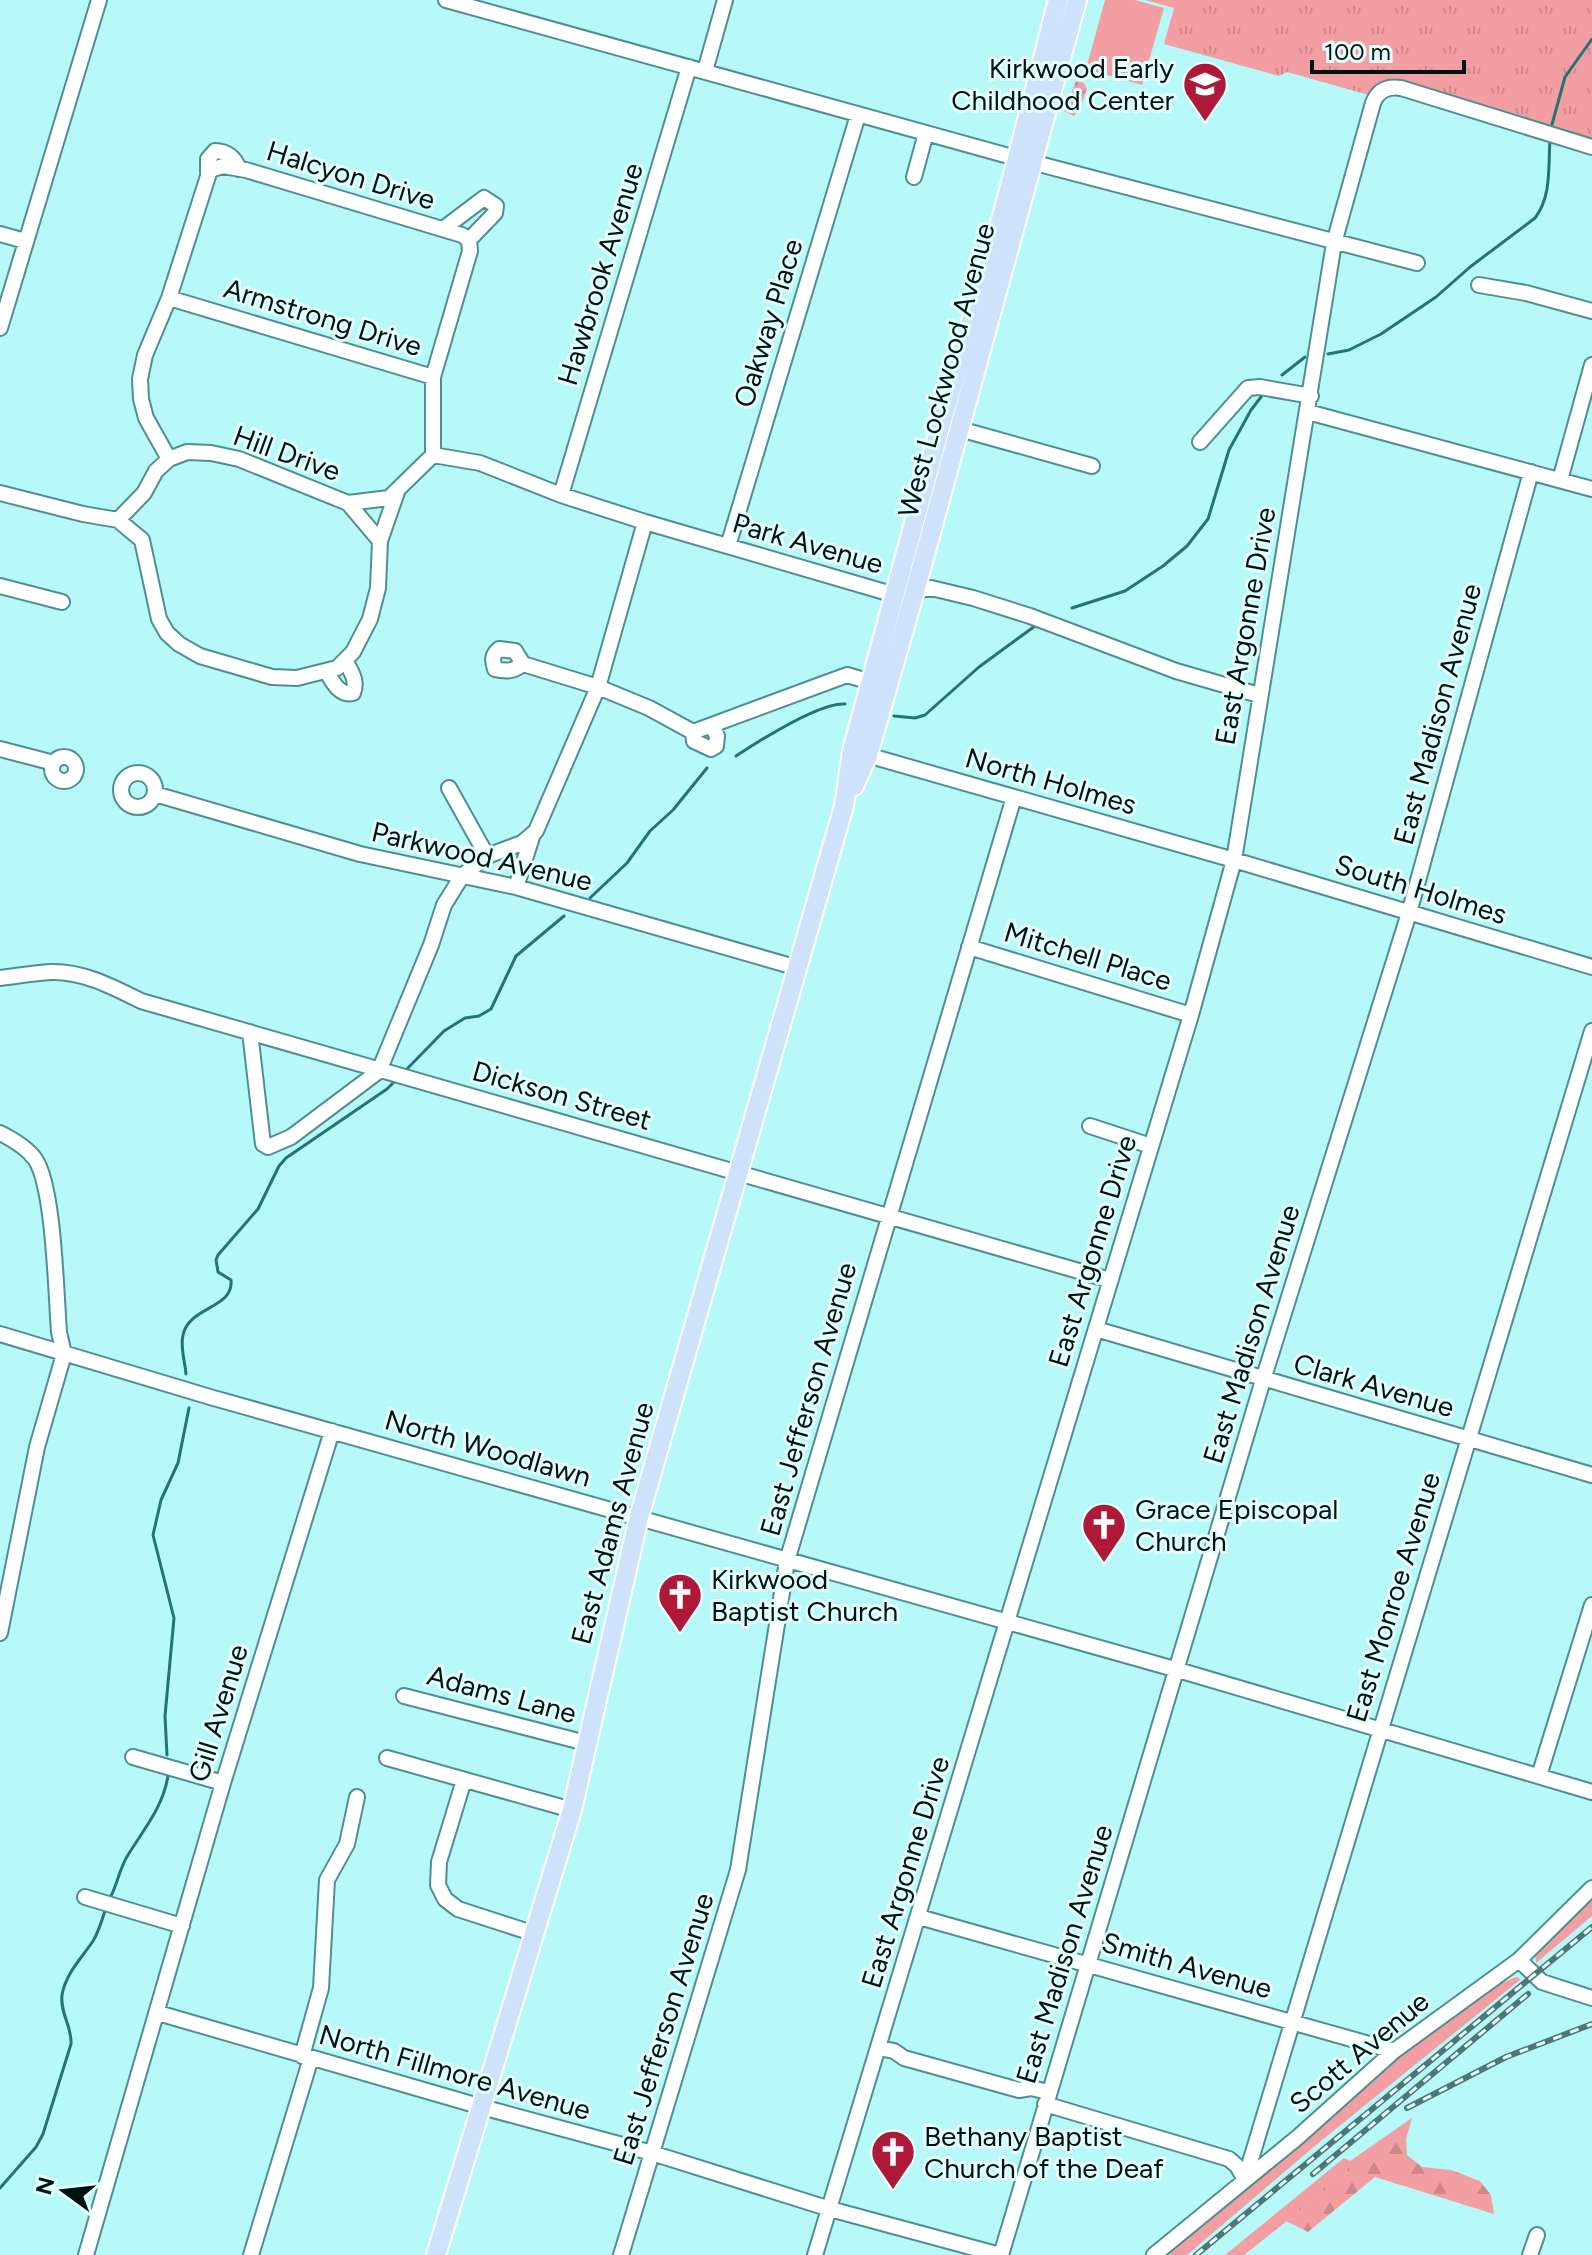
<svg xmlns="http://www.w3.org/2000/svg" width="1592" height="2255" font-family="Figtree,sans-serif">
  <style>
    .grass { fill: url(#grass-tufts) }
    .forest { fill: url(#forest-firs) }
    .park { fill: url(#park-dots) }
    .pitch { fill: #f39ea2 }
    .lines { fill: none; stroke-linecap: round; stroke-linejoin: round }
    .stream { stroke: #247475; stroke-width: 3 }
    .minor-casing { stroke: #508f90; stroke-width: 18 }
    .major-casing { stroke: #fff; stroke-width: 22 }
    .minor { stroke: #fff; stroke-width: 14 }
    .major { stroke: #cee2fb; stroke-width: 18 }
    .rail-casing { stroke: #4f7676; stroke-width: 6 }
    .rail { stroke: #e4fdfd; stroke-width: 3; stroke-dasharray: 9; stroke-linecap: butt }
    .labels { text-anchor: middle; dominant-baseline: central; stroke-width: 6; stroke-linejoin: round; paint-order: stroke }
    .poi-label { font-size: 28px; fill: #001313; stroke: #e4fdfd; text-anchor: start }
    .street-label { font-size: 28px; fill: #001313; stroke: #e4fdfd }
  </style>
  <defs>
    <pattern id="grass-tufts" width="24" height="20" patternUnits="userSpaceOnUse" patternTransform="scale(2)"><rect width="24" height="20" fill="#f39ea2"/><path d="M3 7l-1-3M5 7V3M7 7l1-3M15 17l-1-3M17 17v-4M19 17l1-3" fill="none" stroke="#cf878b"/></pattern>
    <pattern id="forest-firs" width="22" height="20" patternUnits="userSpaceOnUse" patternTransform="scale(2)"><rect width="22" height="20" fill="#f39ea2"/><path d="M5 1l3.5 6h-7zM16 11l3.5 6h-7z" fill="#cf878b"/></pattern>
    <pattern id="park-dots" width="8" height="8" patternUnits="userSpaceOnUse" patternTransform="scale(2)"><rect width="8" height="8" fill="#f39ea2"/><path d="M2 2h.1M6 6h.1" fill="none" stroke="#cf878b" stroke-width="1.8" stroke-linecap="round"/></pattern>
  </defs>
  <rect width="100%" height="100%" fill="#b7f9f9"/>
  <!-- grass -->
  <path class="grass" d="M1145 0H1592V142L1385 83 1379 84 1369 95 1287 72 1279 76 1164 44 1174 8Z
    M1592 1894V1916L1536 1963 1535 1951Z
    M1516 1977 1521 1979 1316 2145 1187 2255H1170L1171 2250 1397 2059 1488 1989Z
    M1344 2158 1350 2161V2171L1244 2255H1225Z"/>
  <!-- forest -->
  <path class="forest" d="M1412 2118 1406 2139 1407 2155 1422 2167 1451 2170 1480 2181 1491 2195 1494 2214 1375 2177 1308 2232 1286 2221 1350 2171V2161Z"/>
  <!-- park -->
  <path class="park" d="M1076 81 1084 83 1087 89 1080 108 1074 116 1064 111Z"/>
  <!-- pitch -->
  <path class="pitch" d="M1105 0H1135L1164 8 1142 85 1086 69Z"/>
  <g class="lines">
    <!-- stream -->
    <path class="stream" d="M1551 128 1565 77 1592 39
      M1328 354 1349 350 1381 334 1436 297 1470 267 1535 218C1552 196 1548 166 1550 140
      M1282 375 1305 357
      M1072 608 1125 591 1163 566 1187 546 1208 519 1229 450 1251 410 1261 397
      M894 716 915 718 925 715 979 667 1035 626
      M736 756C759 741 819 702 845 704
      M590 898 627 863 650 831 673 810 707 768
      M403 1073 444 1031 465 1018 479 1016 491 1009 516 956 564 916
      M186 1374C185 1361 180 1348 183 1335 189 1306 234 1309 231 1280L218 1272 216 1260 218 1255 258 1209 279 1166 286 1158 387 1089 398 1078
      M167 1755 165 1716 174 1618 153 1535 161 1500 178 1463 189 1408
      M111 1896C118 1882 120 1867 128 1855 144 1829 163 1807 168 1776
      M0 2188 36 2147 43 2134 71 2044C72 2026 60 2014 62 1995 66 1973 81 1959 93 1941 99 1931 101 1922 105 1911"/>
    <!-- minor casing -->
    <g class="minor-casing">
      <path id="minor" d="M446 0 1016 158 1417 263
        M705 71 725 0
        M208 172V159L215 151C227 151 235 158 239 169
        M914 177 926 133
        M0 234 25 241
        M1479 285 1526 293 1592 311
        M169 298 433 377
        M0 328 99 0
        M1308 412 1592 489
        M949 426 1092 466
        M1200 442 1248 388 1260 387 1311 396
        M433 455 480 463 561 495 645 522 895 595 931 588 973 598 1030 616 1176 671 1259 695
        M433 455V377L470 251 469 240 495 213 496 206 484 198 443 229
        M169 459 146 418 141 399 140 379 145 355 169 298 210 170 223 166 246 170 462 235 469 240
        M1560 480 1592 365
        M0 493 83 514 118 520 144 493 156 471 169 459 187 452 211 453 239 459 348 503 380 541
        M561 495 689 67
        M348 503 389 498 433 455
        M118 520 142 540 159 619 167 633 179 644 200 656 272 677 297 678 337 668 353 652 370 619 378 588 380 541 397 492
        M728 546 858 115
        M0 586 62 602
        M523 664C514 671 507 672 495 669 492 660 492 655 499 649L515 651 523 664 598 687 649 708 693 732 847 675 871 682
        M326 671C332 681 339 696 353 693 358 680 351 672 345 660
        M693 732 694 741 711 749 716 746 717 736 712 726
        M0 749 54 763
        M860 753 1234 860 1592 967
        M52 769a12 12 0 1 1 24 0a12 12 0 1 1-24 0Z
        M121 790a17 17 0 1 1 34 0a17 17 0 1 1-34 0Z
        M449 788 487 856
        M155 794 360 854 516 887 798 968
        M516 887 532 837
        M969 947 1191 1015
        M0 978C17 976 34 973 51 972 83 971 113 987 141 1001L1110 1280
        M250 1032 263 1144 268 1147 291 1137 379 1071 431 945 444 905 462 876 487 856 522 843 536 831 598 687 645 522
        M1090 1126 1151 1146
        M0 1133C12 1139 27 1148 35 1159 54 1186 56 1294 59 1332L64 1354 37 1447 0 1633
        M1096 1329 1592 1475
        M0 1334 210 1397 1178 1670 1592 1792
        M404 1696 586 1743
        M133 1757 223 1783
        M387 1758 572 1810
        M1539 1776 1592 1605
        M464 1780 439 1862 438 1885 445 1899 458 1909 535 1934
        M85 1897 182 1926
        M919 1917 1394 2051
        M1519 1960 1542 1982 1592 1998
        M158 2013 482 2107 652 2153 830 2209 1000 2255
        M879 2048 894 2051 904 2058 1019 2090 1031 2088 1048 2092
        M302 2056 321 1988 327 1880 347 1844 357 1797
        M1045 2104 1229 2159 1237 2166 1245 2179
        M1245 2179 1592 1031
        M86 2255 223 1783 332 1431
        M251 2255 311 2058
        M621 2255 738 1870 787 1561 1014 797
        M815 2255 1191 1015 1234 860 1334 243 1373 103C1378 90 1388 86 1401 88L1592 147
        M1001 2255 1263 1380 1409 913 1531 472
        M1154 2255 1298 2137 1394 2051 1519 1960 1592 1888
        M1530 2255 1537 2235"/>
    </g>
    <!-- major casing -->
    <g class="major-casing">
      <path id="major" d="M854 786 868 755 915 591 1077 0
        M436 2255 572 1810 639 1517 844 806 852 751 941 424 1004 209 1058 0"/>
    </g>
    <!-- minor -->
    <use href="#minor" class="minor"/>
    <!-- major -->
    <use href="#major" class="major"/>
    <!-- rail casing -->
    <g class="rail-casing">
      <path id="rail" d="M1407 2108 1506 2057 1592 2024
        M1313 2174 1528 1994
        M1196 2255 1592 1927"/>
    </g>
    <!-- rail -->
    <use href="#rail" class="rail"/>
  </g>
  <!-- icons -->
  <defs>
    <g id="school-pin" transform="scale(2.3)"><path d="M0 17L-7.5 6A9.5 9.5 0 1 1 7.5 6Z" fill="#ae193a" stroke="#e4fdfd"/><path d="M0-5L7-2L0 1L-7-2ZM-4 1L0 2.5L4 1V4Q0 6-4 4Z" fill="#fff"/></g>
    <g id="church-pin" transform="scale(2.3)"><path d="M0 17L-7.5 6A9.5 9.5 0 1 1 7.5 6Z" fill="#ae193a" stroke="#e4fdfd"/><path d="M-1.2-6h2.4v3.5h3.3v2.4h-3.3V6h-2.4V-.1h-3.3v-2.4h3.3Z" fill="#fff"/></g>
  </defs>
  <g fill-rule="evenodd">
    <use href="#school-pin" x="1205" y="84"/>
    <use href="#church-pin" x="1104" y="1525"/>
    <use href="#church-pin" x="680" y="1595"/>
    <use href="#church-pin" x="893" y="2152"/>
  </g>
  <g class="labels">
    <!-- poi labels -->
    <g class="poi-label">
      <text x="1174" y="68" text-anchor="end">Kirkwood Early<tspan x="1174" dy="32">Childhood Center</tspan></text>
      <text x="1135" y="1509">Grace Episcopal<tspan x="1135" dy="32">Church</tspan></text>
      <text x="711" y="1579">Kirkwood<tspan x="711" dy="32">Baptist Church</tspan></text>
      <text x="924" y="2136">Bethany Baptist<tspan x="924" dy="32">Church of the Deaf</tspan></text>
    </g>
    <!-- street labels -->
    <g class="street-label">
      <text transform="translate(351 175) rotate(17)">Halcyon Drive</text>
      <text transform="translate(600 274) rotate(-73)">Hawbrook Avenue</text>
      <text transform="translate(323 317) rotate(17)">Armstrong Drive</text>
      <text transform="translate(768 323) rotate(-73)">Oakway Place</text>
      <text transform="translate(946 370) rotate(-75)">West Lockwood Avenue</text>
      <text transform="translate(287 453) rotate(20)">Hill Drive</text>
      <text transform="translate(808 543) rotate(16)">Park Avenue</text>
      <text transform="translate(1245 626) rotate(-80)">East Argonne Drive</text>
      <text transform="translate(1437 714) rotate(-75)">East Madison Avenue</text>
      <text transform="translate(1051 781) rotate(16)">North Holmes</text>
      <text transform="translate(482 856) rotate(13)">Parkwood Avenue</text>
      <text transform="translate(1421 889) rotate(17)">South Holmes</text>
      <text transform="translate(1088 956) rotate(17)">Mitchell Place</text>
      <text transform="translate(562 1095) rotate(16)">Dickson Street</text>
      <text transform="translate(1092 1251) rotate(-73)">East Argonne Drive</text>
      <text transform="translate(1251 1334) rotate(-73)">East Madison Avenue</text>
      <text transform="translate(1374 1385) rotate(16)">Clark Avenue</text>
      <text transform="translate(808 1399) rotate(-74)">East Jefferson Avenue</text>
      <text transform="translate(488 1448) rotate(16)">North Woodlawn</text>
      <text transform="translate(612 1523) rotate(-75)">East Adams Avenue</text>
      <text transform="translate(1393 1597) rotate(-73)">East Monroe Avenue</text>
      <text transform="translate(502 1694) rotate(15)">Adams Lane</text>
      <text transform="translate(218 1713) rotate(-73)">Gill Avenue</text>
      <text transform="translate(905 1872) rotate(-73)">East Argonne Drive</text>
      <text transform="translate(1064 1954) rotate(-73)">East Madison Avenue</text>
      <text transform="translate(1187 1965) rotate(16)">Smith Avenue</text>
      <text transform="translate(663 2029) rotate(-73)">East Jefferson Avenue</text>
      <text transform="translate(1359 2052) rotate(-40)">Scott Avenue</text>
      <text transform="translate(455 2072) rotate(16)">North Fillmore Avenue</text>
    </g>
  </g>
  <!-- north arrow -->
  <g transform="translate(64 2191) rotate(285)" stroke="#e4fdfd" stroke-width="6" paint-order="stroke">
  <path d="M0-6L14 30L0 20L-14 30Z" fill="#001313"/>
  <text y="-12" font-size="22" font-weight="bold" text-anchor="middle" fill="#001313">N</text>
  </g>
  <!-- scale -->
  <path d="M1312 60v12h152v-12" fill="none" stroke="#001313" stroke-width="4"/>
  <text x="1324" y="60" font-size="24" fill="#001313" stroke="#e4fdfd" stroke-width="6" paint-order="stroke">100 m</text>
</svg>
